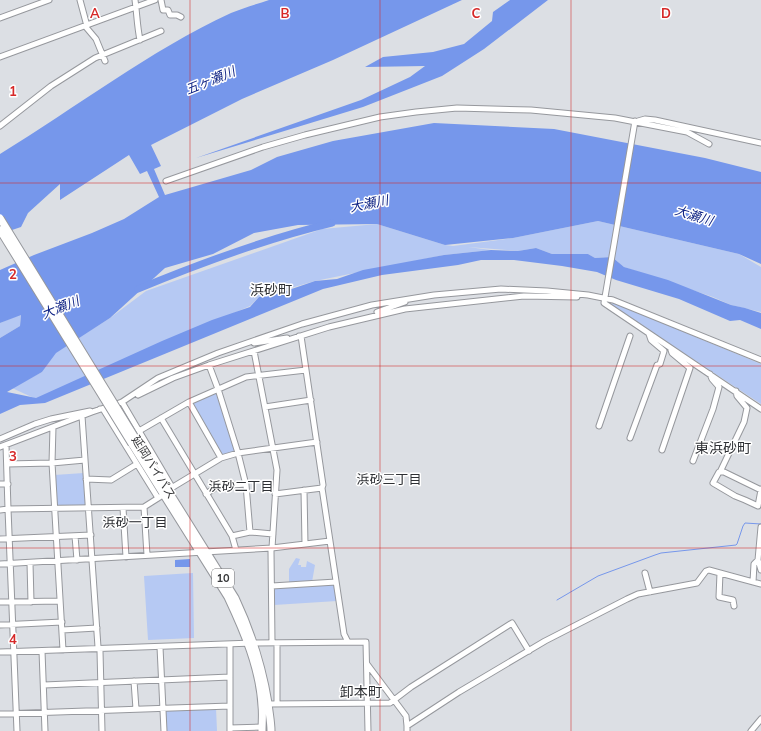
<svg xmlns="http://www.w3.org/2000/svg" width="761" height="731" font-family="Mulish,'Noto Sans JP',sans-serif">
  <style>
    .green { fill: #b6c9f3 }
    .water { fill: #7697eb }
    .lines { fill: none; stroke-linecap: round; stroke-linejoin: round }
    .stream { stroke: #7697eb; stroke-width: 1 }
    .river { stroke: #7697eb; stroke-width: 7 }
    .minor-casing { stroke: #96989d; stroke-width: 7 }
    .highway-casing { stroke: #96989d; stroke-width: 9 }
    .minor { stroke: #fff; stroke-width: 5 }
    .highway { stroke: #fff; stroke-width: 7 }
    .highway-bridge-casing { stroke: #96989d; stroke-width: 9; stroke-linecap: butt }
    .highway-bridge { stroke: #fff; stroke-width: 7 }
    .grid { fill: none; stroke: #d62828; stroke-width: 1; stroke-opacity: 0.55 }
    .labels { text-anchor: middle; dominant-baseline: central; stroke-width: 3; stroke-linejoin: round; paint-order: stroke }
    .shield { fill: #fff; stroke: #747576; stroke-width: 1 }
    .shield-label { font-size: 11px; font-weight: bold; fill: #393a3c }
    .street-label { font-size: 12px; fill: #393a3c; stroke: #fff }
    .water-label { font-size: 13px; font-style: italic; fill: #112585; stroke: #fff }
    .neighbourhood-label { font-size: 13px; fill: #2e3034; stroke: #fff }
    .quarter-label { font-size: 14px; fill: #2e3034; stroke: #fff }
    .grid-label { font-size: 13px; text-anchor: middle; font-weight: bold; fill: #d62828; stroke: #fff; stroke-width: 3; stroke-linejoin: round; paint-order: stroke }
  </style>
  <rect width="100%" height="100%" fill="#dcdfe4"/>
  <!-- green -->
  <path class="green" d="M598 221 739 254 761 267V312L731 305 713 297 624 267 612 257 595 258 588 254H552L536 248 518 251 468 247 491 250 444 255 315 281 259 297 250 306 36 399 12 388 42 372 55 353 110 318 146 291 322 229 377 224 445 245 453 246 513 238Z
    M612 302 761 364V404L611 305Z
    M21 314 20 326 0 338V323Z
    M216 392 235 451 221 456 192 403Z
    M84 473 87 505 86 506 57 507 54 475Z
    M296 558 300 559 298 565H301V567H306L307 561 315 565 312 582 289 583V569Z
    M193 573 194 638 148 640 144 576Z
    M334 584 337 601 274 605V588Z
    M216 708 217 731H165L164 710Z"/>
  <!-- water -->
  <path class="water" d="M269 0H462L333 60 242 99 151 145 161 166 154 169 165 195 251 170 277 157 333 141 434 123 554 129 705 158 761 172V264L739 254 598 221 513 238 445 245 377 224 298 225 254 233 213 254 165 268 110 318 56 353 42 372 7 392 36 398 162 341 212 320 250 307 259 297 274 295 315 281 337 279 363 270 444 255 491 250 518 251 536 248 552 254H588L595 258 612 257 624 267 668 280 731 305 745 308 761 313V329L740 320 730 321 679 299 616 280 597 272 562 266 514 260H481L458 265 382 275 323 289 45 403 20 405 0 414V338L20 326 21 315 0 323V270L34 255 92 233 124 219 159 197 147 171 140 174 129 155 60 200V184L28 213 21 227 0 234V154C77 107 149 51 231 13 243 8 257 4 269 0Z
    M510 0H548L484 49 442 76 363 107 196 158 361 100 410 77 425 66 365 67 383 57 433 52 464 44 492 21 493 12Z
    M190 559V567H175V560Z"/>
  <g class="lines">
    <!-- stream -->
    <path class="stream" d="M557 600 598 576 655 555 661 553 736 545 737 544 743 526 745 523 761 524"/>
    <!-- river -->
    <path class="river" d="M138 289C201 263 265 239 332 223"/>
    <!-- minor casing -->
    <g class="minor-casing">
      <path id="minor" d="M80 0 87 26
        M135 0C137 14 137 26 140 40
        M161 0 163 10H168L170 15H177L181 17
        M0 18 49 0
        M85 26 96 39 105 61
        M0 57 155 0
        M635 121 604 303 761 409
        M638 121 645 119 655 120 761 143
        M0 126 51 86 95 58 161 31
        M166 181 263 147 305 135 380 117 416 112 457 108 531 110 615 118 687 132 709 144
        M377 312 405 302
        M299 336H301L323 485 322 488 344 634 348 642
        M254 343 287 338
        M254 351 277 470 272 548 271 551 272 643
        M209 365 218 389 238 453 246 485 250 532
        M138 395 173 378 209 365 329 327 405 309 524 296 577 297
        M122 402 172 487
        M189 402 221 458
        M265 407 311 400
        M100 409H103L158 498
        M82 416 98 647 100 651 102 731
        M161 418 232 536 236 550
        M599 426 630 336
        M53 427 52 463 63 650
        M139 431 189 402 246 377 306 370
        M630 438 657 365 660 364 664 351 651 340 649 334
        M0 439 35 424 51 419 90 411
        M6 445 8 509 144 507 163 495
        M0 447 92 412 122 402 158 378 218 353 302 324 372 305 434 295 501 289 547 291 588 295 613 300 761 360
        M662 450 690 368 672 353 671 350
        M693 461 713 409 719 387 712 379 710 374
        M7 464 52 463 85 460
        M720 472 744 422 747 408 737 396 736 391
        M86 479 111 480 137 464
        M0 484H8
        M168 490 221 458 238 453 259 450 317 442
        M304 490 305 544
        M761 490 758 506 745 500 735 496 713 483 719 472H724L761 490V489
        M206 494 218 486 246 484
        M275 494 322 488
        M144 507 147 555
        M123 508 126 557
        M0 510 8 509 17 731
        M761 527 758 560 761 570
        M75 536 77 560
        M232 536 250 532 273 534
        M0 539 91 535
        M30 563 31 602
        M0 564 272 548 330 541
        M645 573 650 592
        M720 573 719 597 733 600 734 606
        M753 582 754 564 758 560
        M272 586 336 582
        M0 602 60 601
        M0 625 62 622
        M62 630 97 628
        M277 643V704
        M230 644V731
        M160 647 164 731
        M42 651 45 731
        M0 652 253 643 366 642 368 731
        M367 664 406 716 407 726
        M134 681 136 709
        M44 685 230 677
        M268 704 390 703 411 687 512 623 529 651
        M0 714 230 706
        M230 728 262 727
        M407 731V726L459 692 545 641 627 599 638 594 697 583 706 571 709 570 761 584
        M751 731 761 719"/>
    </g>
    <!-- highway casing -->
    <g class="highway-casing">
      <path id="highway" d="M137 441 235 598C251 632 262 666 268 703 269 713 271 722 271 731
        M132 444 228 597C244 631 260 668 262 706 263 714 262 723 262 731"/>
    </g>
    <!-- minor -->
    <use href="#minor" class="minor"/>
    <!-- highway -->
    <use href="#highway" class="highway"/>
    <!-- highway-bridge casing -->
    <g class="highway-bridge-casing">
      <path id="highway-bridge" d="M0 218 137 441
        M0 230 132 444"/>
    </g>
    <!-- highway-bridge -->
    <use href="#highway-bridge" class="highway-bridge"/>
  </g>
  <!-- grid -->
  <path class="grid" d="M190 0V731M380 0V731M571 0V731M0 183H761M0 366H761M0 548H761"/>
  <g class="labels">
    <!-- shield labels -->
    <rect class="shield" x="212" y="569" width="22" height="18" rx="3"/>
    <g class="shield-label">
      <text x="223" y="578">10</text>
    </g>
    <!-- street labels -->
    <g class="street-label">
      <text transform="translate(154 467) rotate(58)">延岡バイパス</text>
    </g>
    <!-- water labels -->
    <g class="water-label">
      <text transform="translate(210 80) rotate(-22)">五ヶ瀬川</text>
      <text transform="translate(369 203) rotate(-11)">大瀬川</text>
      <text transform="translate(694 215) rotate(17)">大瀬川</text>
      <text transform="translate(60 307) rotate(-22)">大瀬川</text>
    </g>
    <!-- neighbourhood labels -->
    <g class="neighbourhood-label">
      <text x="389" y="479">浜砂三丁目</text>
      <text x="241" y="486">浜砂二丁目</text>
      <text x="135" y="522">浜砂一丁目</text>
    </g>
    <!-- quarter labels -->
    <g class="quarter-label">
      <text x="271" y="290">浜砂町</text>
      <text x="723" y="448">東浜砂町</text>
      <text x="361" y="692">卸本町</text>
    </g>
  </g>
  <g class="grid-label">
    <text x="95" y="18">A</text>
    <text x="285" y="18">B</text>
    <text x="476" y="18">C</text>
    <text x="666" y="18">D</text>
    <text x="13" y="96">1</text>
    <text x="13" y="279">2</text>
    <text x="13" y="461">3</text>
    <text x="13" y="644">4</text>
  </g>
</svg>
